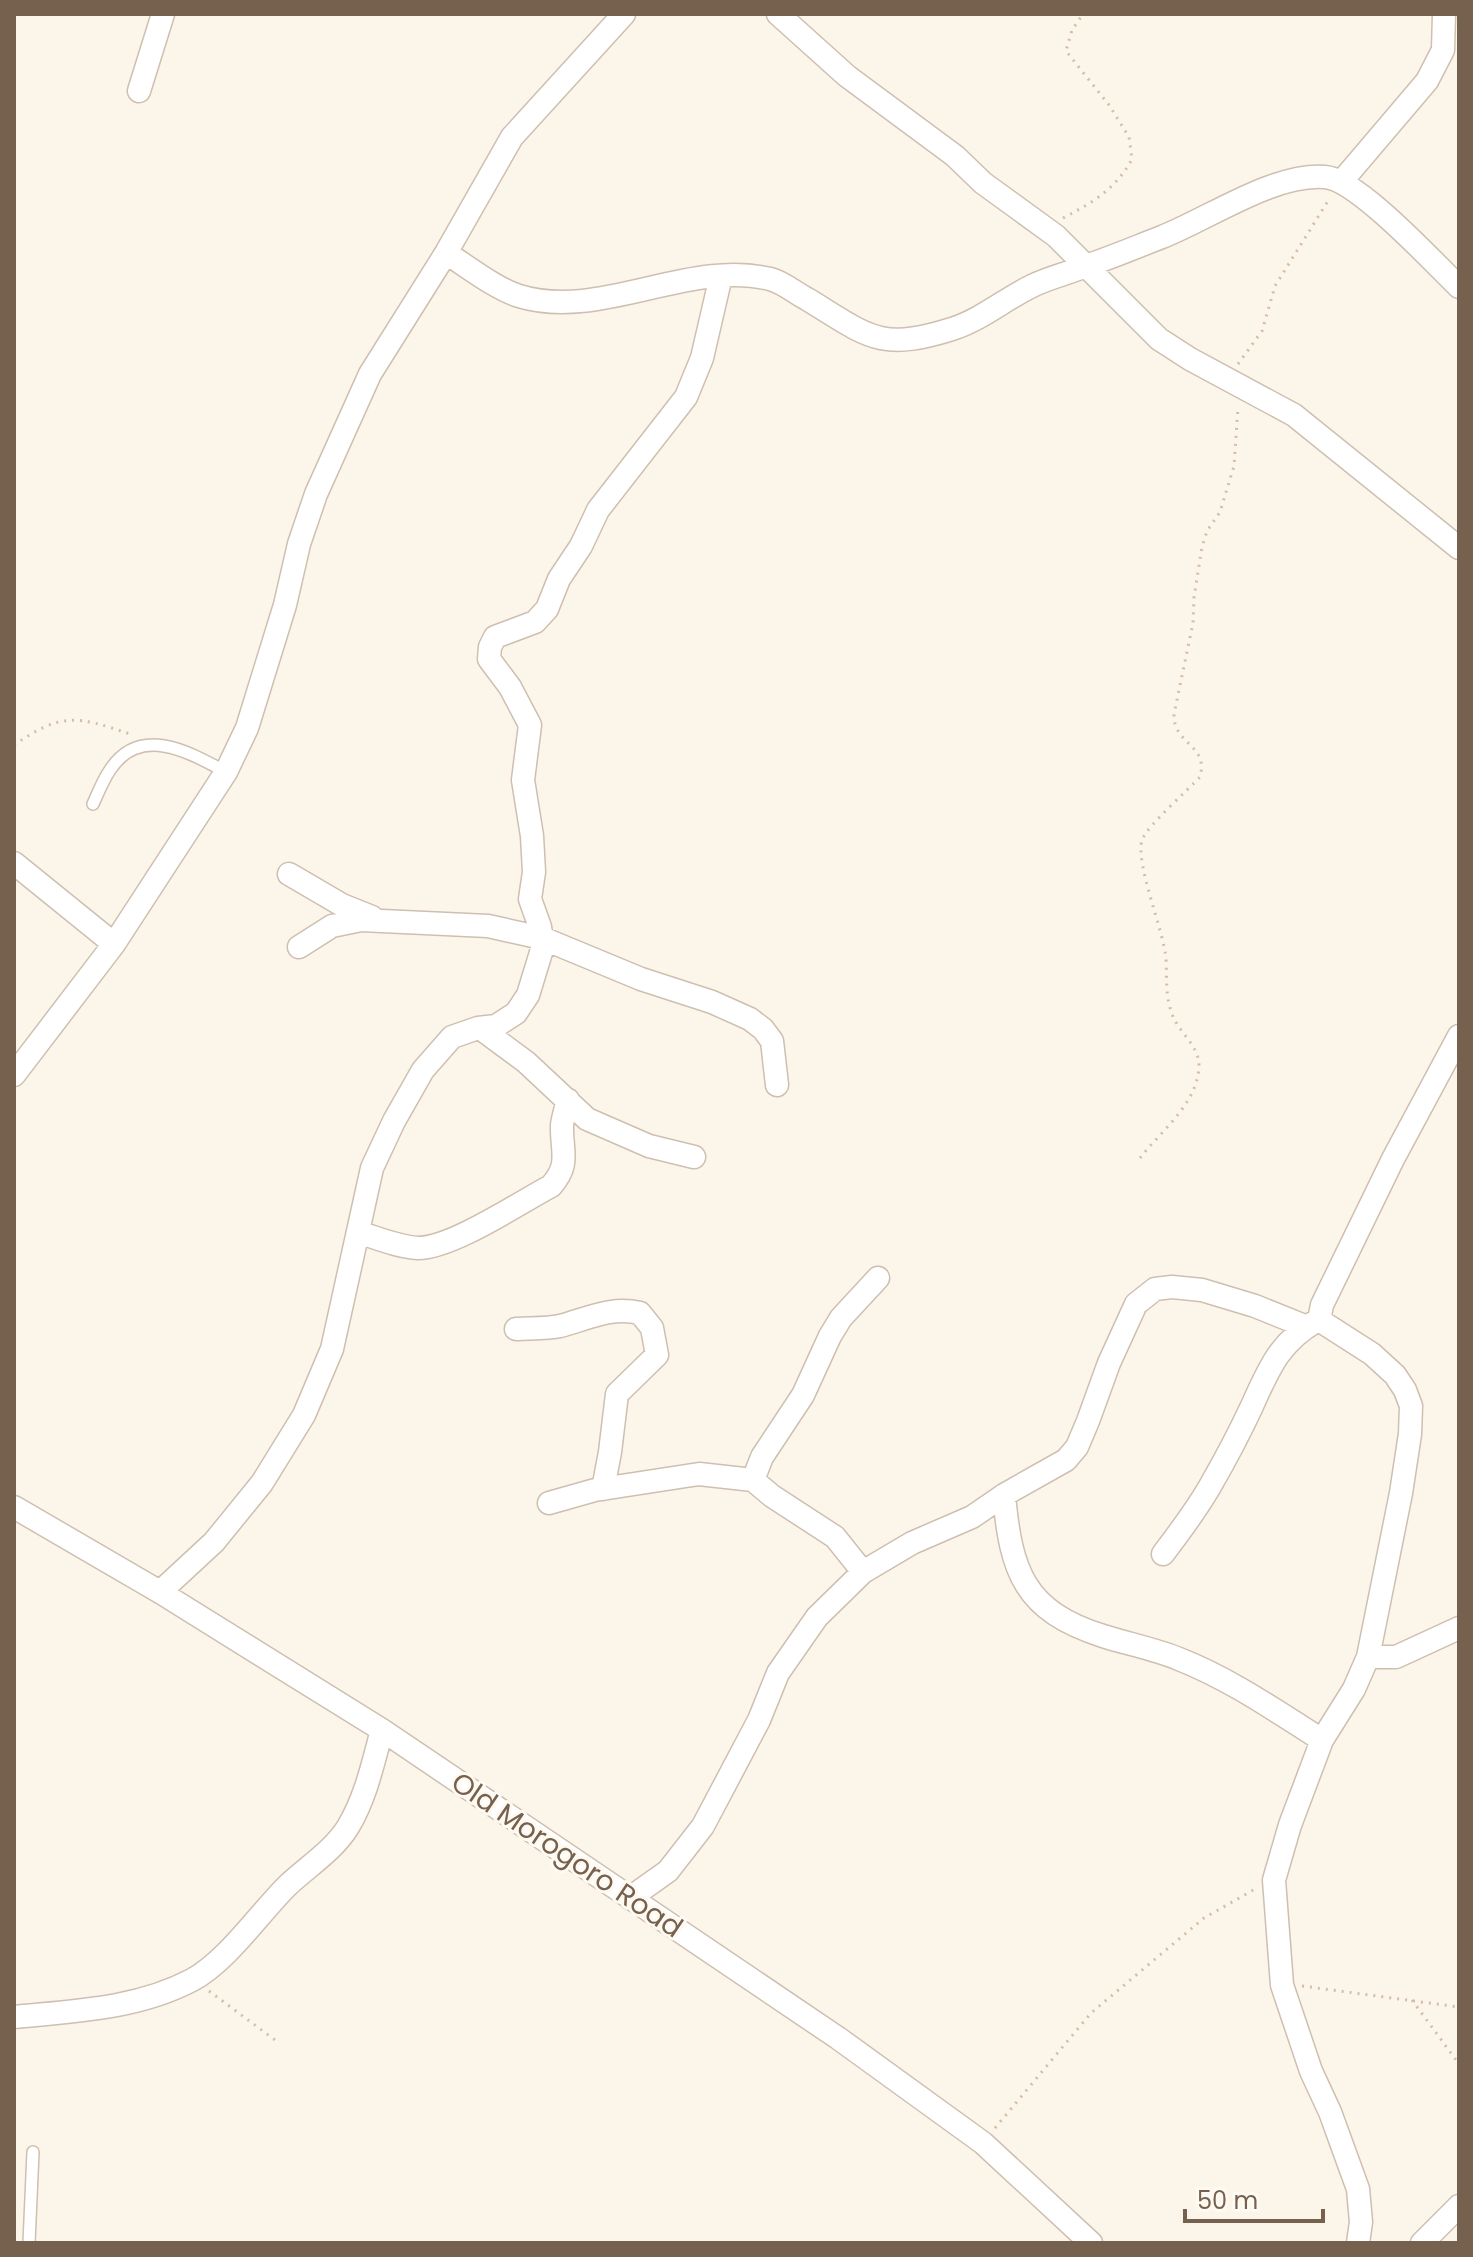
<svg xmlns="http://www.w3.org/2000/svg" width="1473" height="2257" font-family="Poppins,sans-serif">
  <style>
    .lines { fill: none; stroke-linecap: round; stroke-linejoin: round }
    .lane-casing { stroke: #cebfb0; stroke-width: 14 }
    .street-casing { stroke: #cebfb0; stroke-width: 25 }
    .path { stroke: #d5bca6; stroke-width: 3; stroke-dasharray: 2 6; stroke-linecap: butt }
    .lane { stroke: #fff; stroke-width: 11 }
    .street { stroke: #fff; stroke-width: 22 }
    .labels { text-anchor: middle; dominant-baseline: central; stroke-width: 6; stroke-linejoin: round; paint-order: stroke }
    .street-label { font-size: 28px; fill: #76604e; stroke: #fefaf1 }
  </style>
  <rect width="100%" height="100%" fill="#fcf6ea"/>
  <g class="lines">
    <!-- lane casing -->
    <g class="lane-casing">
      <path id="lane" d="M93 804C98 793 103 780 110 770 140 724 189 752 226 772
        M29 2243 33 2152"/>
    </g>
    <!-- street casing -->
    <g class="street-casing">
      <path id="street" d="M778 14 847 76 955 156 983 183 1056 236 1159 339 1190 359 1294 415 1459 548
        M139 91 163 14
        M1342 181 1427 81 1443 50 1444 14
        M446 253C467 266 496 289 519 296 600 321 688 259 770 279 783 282 795 293 807 299 868 336 879 352 952 329 981 320 1005 299 1032 286 1048 278 1066 274 1083 267 1110 258 1136 247 1162 237 1210 218 1274 173 1325 177 1357 179 1434 263 1459 287
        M14 863 114 944
        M289 874 342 905 372 917
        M299 947 332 926 361 920 488 926 542 938 641 979 712 1002 750 1019 763 1029 772 1041 777 1085
        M480 1028 526 1062 587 1119 649 1146 694 1157
        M14 1075 114 944 226 772 247 728 285 605 299 544 316 494 370 374 446 253 512 137 624 14
        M358 1232C377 1238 398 1247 418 1248 452 1248 519 1203 551 1186 571 1164 561 1151 562 1125 563 1117 566 1108 568 1100
        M516 1329C530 1328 546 1329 560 1326 587 1319 611 1306 640 1313L652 1328 657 1355 617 1394 610 1452 603 1489
        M753 1480 762 1457 803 1395 830 1336 841 1318 878 1278
        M1004 1495C1011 1572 1024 1611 1103 1636 1128 1644 1155 1649 1179 1659 1230 1679 1276 1711 1322 1740
        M549 1503 595 1490 699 1474 753 1480 772 1496 835 1537 863 1572
        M14 1507 160 1592 382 1730 838 2038 983 2143 1091 2243
        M1163 1554C1179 1533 1195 1512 1209 1488 1224 1462 1239 1434 1252 1406 1269 1368 1280 1341 1318 1320
        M160 1592 214 1542 262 1483 304 1415 332 1349 372 1168 394 1121 423 1070 452 1037 478 1028 496 1026 516 1013 528 995 543 946 540 927 530 899 534 872 532 836 523 780 530 725 510 687 489 659 490 647 495 637 535 622 547 609 559 579 581 546 598 510 686 397 702 358 721 276
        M1368 1657H1396L1459 1628
        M630 1898 668 1871 703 1826 759 1720 778 1673 817 1617 863 1572 912 1543 972 1517 1004 1495 1066 1460 1077 1447 1088 1421 1109 1363 1136 1304 1155 1289 1172 1287 1202 1290 1255 1306 1307 1327
        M14 2017C74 2011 137 2009 192 1980 226 1962 259 1914 287 1886 307 1867 333 1851 348 1827 366 1797 373 1763 382 1730
        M1358 2243 1361 2222 1358 2189 1330 2112 1311 2071 1282 1985 1274 1880 1290 1825 1322 1740 1354 1689 1368 1657 1401 1493 1410 1434 1411 1406 1405 1390 1395 1375 1372 1354 1319 1320 1322 1305 1393 1159 1459 1036
        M1422 2243 1459 2206"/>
    </g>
    <!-- path -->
    <path class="path" d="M1063 218C1092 203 1116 189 1132 159L1129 137 1109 105 1066 51 1072 30 1083 14
      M1238 364 1262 331 1275 286 1328 201
      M14 745C62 712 77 716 130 734
      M1140 1158C1161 1131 1197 1104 1199 1067 1200 1046 1178 1032 1172 1014 1165 995 1167 978 1166 959 1164 931 1135 864 1142 840 1147 826 1188 790 1200 777 1209 744 1173 745 1174 714L1193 623 1194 597 1202 547 1207 531 1220 512 1234 466 1238 407
      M1302 1986 1459 2007
      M209 1991 275 2040
      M1412 2000 1459 2064
      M995 2128 1091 2013 1204 1918 1255 1889"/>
    <!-- lane -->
    <use href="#lane" class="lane"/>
    <!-- street -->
    <use href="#street" class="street"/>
  </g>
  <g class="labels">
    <!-- street labels -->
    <g class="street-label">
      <text transform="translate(567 1855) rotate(34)">Old Morogoro Road</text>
    </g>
  </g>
  <!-- border -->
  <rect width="1473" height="2257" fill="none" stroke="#76604e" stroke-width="32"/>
  <!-- scale -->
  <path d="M1185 2209v12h138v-12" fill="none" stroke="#76604e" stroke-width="4"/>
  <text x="1197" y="2209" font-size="24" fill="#76604e" stroke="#fefaf1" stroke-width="6" paint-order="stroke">50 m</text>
</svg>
